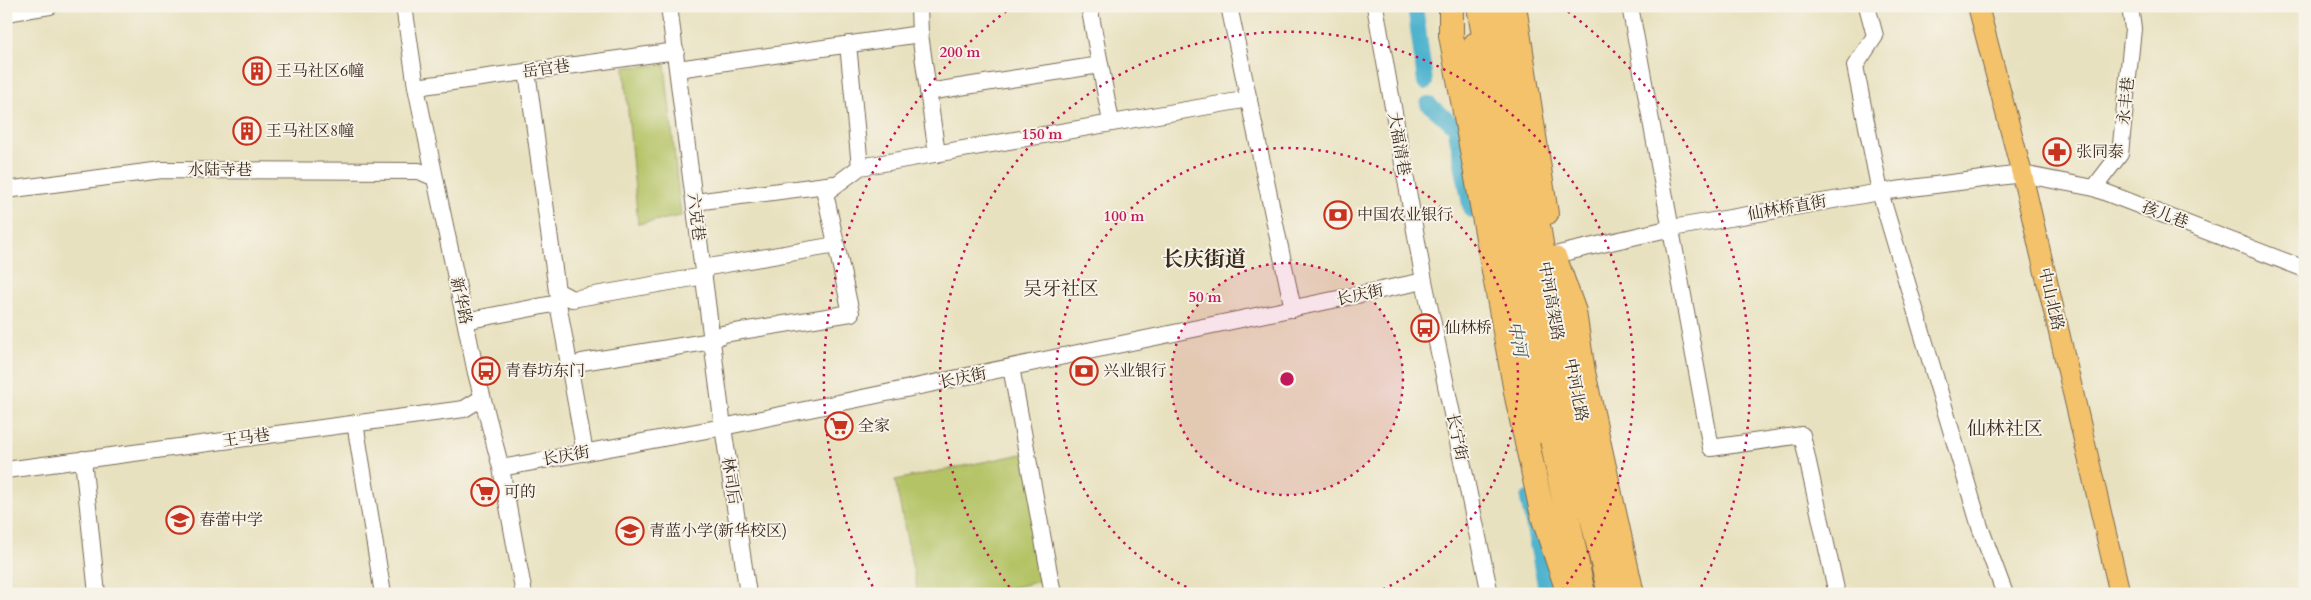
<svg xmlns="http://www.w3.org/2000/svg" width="2311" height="600" font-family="Cardo,'Noto Serif SC',serif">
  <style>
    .green { fill: #b4c365; stroke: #787642 }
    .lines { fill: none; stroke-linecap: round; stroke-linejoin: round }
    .canal { stroke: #50b3ce; stroke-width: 16 }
    .minor-casing { stroke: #786a56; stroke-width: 18 }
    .major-casing { stroke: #786a56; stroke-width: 22 }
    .highway-casing { stroke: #786a56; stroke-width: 26 }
    .minor { stroke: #fff; stroke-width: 16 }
    .major { stroke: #f3c26a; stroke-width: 20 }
    .highway { stroke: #f3c26a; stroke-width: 24 }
    .ring { fill: none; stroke: #c2185b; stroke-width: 2.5; stroke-dasharray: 2.5 5 }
    .labels { text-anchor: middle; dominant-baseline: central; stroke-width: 4; stroke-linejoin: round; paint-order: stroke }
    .street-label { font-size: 16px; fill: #3b2a1e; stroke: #f7f3e8 }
    .poi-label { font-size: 16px; fill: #3b2a1e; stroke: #f7f3e8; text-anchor: start }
    .water-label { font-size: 18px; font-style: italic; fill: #425a5c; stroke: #f7f3e8 }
    .quarter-label { font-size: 19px; fill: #3b2a1e; stroke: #f7f3e8 }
    .district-label { font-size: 21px; font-weight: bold; fill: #3b2a1e; stroke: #f7f3e8 }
    .centre { fill: #c2185b; stroke: #f7f3e8; stroke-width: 2.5 }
    .ring-label { font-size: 15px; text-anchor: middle; font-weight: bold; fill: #c2185b; stroke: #f7f3e8; stroke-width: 4; stroke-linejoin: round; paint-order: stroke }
  </style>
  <rect width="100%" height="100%" fill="#f7f3e8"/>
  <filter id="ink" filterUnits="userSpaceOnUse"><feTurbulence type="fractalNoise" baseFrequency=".02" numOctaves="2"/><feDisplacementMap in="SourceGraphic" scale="10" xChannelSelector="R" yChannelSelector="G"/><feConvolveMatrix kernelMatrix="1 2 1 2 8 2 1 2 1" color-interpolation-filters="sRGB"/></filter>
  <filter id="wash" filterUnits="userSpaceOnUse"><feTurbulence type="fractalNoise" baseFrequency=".0096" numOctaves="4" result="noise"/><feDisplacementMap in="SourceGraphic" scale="20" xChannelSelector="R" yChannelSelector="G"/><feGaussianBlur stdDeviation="1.12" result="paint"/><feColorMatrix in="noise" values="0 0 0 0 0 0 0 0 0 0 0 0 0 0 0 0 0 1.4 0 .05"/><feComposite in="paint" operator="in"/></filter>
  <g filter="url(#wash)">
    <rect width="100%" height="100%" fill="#e8e1bf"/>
    <!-- green -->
    <path class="green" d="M665 65 681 216 638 224 624 67Z
      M1027 453 1051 579 983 594H918L895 480Z"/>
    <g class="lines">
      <!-- canal -->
      <path class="canal" d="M1415 6 1425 82
        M1428 104 1455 126 1471 210
        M1528 499 1547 594"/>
    </g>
  </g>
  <g filter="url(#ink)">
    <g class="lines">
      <!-- minor casing -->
      <g class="minor-casing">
        <path id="minor" d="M404 6 416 87 435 178 476 373 501 468 524 594
          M669 6 723 427 748 594
          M919 6 920 34 937 154
          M1089 6 1111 122
          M1229 6 1293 309
          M1375 6 1424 281 1490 594
          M1630 6 1711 448 1802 435 1837 594
          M1867 6 1875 36 1855 66 1880 192 1980 527 2005 594
          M6 13 50 6
          M678 69 920 34
          M527 71 557 291 572 299 704 276
          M416 87 676 51
          M928 92 1100 65
          M860 167 1249 99
          M2094 188 2120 154 2133 29 2130 6
          M6 190 162 170 419 171 435 178
          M695 202 834 184
          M1554 255 1672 228 1880 192 2022 174 2094 188 2305 269
          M703 268 836 245
          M465 321 558 303 585 453
          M582 362 712 341 723 334 851 313 825 193 860 167 848 44
          M1011 367 1053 594
          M355 423 383 594
          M83 459 97 594
          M501 468 723 427 1424 281
          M6 470 464 409 482 398"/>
      </g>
      <!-- major casing -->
      <g class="major-casing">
        <path id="major" d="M1516 6 1548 214
          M1978 6 2022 174 2120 594
          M1474 43 1507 265 1540 433"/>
      </g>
      <!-- highway casing -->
      <g class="highway-casing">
        <path id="highway" d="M1451 6V35L1517 397 1543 516 1569 594
          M1479 6 1553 445 1583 594
          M1501 6 1574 439 1610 594
          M1555 259 1574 312 1583 372 1632 594"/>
      </g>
      <!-- minor -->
      <use href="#minor" class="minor"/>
      <!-- major -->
      <use href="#major" class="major"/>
      <!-- highway -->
      <use href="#highway" class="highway"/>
    </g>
  </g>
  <!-- distance rings -->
  <circle cx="1287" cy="379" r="116" fill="#c2185b" fill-opacity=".12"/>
  <g class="ring">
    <circle cx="1287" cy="379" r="116"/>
    <path d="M1200 593A231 231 0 1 1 1374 593"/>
    <path d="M1014 593A347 347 0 1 1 1560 593"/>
    <path d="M876 593A463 463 0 0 1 1012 7M1562 7A463 463 0 0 1 1698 593"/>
  </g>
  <!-- icons -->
  <defs>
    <g id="building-ring" transform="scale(1.4375)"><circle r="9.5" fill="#f7f3e8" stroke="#c8321e" stroke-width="1.5"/><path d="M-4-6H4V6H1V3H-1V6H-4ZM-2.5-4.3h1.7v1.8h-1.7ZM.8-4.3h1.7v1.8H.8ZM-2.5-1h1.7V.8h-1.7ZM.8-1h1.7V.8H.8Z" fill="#c8321e"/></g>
    <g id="pharmacy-ring" transform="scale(1.4375)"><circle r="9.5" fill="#f7f3e8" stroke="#c8321e" stroke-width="1.5"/><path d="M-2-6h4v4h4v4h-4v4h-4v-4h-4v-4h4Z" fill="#c8321e"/></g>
    <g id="bank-ring" transform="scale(1.4375)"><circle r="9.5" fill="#f7f3e8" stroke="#c8321e" stroke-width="1.5"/><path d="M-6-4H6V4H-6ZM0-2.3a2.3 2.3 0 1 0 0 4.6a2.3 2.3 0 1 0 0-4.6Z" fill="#c8321e"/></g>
    <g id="bus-ring" transform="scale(1.4375)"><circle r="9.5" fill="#f7f3e8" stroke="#c8321e" stroke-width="1.5"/><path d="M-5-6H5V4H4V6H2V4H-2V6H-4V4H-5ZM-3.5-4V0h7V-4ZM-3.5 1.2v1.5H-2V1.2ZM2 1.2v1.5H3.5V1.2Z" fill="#c8321e"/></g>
    <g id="supermarket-ring" transform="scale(1.4375)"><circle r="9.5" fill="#f7f3e8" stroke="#c8321e" stroke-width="1.5"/><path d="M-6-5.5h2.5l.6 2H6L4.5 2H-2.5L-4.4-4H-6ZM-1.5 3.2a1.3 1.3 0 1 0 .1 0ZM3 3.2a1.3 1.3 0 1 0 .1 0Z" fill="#c8321e"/></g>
    <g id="school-ring" transform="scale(1.4375)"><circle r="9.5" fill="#f7f3e8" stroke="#c8321e" stroke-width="1.5"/><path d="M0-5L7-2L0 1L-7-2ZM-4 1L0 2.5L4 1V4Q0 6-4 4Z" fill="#c8321e"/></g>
  </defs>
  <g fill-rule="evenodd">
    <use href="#building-ring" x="257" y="71"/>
    <use href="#building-ring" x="247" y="131"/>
    <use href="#pharmacy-ring" x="2057" y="152"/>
    <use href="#bank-ring" x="1338" y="215"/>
    <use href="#bus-ring" x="1425" y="328"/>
    <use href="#bus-ring" x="486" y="371"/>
    <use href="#bank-ring" x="1084" y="371"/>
    <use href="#supermarket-ring" x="839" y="426"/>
    <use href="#supermarket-ring" x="485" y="492"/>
    <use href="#school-ring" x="180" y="520"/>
    <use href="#school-ring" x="630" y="531"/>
  </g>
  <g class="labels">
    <!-- street labels -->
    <g class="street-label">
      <text transform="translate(546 69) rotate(-8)">岳官巷</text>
      <text transform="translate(2126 101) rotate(-84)">永丰巷</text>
      <text transform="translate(1399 144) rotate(80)">大福清巷</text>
      <text x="220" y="170">水陆寺巷</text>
      <text transform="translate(1787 208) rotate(-10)">仙林桥直街</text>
      <text transform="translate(2165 215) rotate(21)">孩儿巷</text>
      <text transform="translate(696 217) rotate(83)">六克巷</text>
      <text transform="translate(1360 295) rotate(-12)">长庆街</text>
      <text transform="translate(2051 299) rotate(77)">中山北路</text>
      <text transform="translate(461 301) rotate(78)">新华路</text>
      <text transform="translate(1551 301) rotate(80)">中河高架路</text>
      <text transform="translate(963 378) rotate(-12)">长庆街</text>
      <text transform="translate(1576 390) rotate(79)">中河北路</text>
      <text transform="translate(1457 437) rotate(78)">长宁街</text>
      <text transform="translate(246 438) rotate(-8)">王马巷</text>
      <text transform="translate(566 456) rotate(-10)">长庆街</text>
      <text transform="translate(731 481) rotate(81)">林司后</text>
    </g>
    <!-- poi labels -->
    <g class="poi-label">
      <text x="276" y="71">王马社区6幢</text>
      <text x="266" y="131">王马社区8幢</text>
      <text x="2076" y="152">张同泰</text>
      <text x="1357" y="215">中国农业银行</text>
      <text x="1444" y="328">仙林桥</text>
      <text x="505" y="371">青春坊东门</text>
      <text x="1103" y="371">兴业银行</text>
      <text x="858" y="426">全家</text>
      <text x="504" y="492">可的</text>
      <text x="199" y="520">春蕾中学</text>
      <text x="649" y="531">青蓝小学(新华校区)</text>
    </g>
    <!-- water labels -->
    <g class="water-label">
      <text transform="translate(1517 339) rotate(79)">中河</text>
    </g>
    <!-- quarter labels -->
    <g class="quarter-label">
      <text x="1061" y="289">吴牙社区</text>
      <text x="2005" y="429">仙林社区</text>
    </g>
    <!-- district labels -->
    <g class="district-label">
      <text x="1204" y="259">长庆街道</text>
    </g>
  </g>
  <circle cx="1287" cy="379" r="8" class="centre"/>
  <g class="ring-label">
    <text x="960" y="57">200 m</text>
    <text x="1042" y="139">150 m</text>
    <text x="1124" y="221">100 m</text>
    <text x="1205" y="302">50 m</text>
  </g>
  <!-- margin -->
  <rect width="2311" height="600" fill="none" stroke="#f7f3e8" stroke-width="25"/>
</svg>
